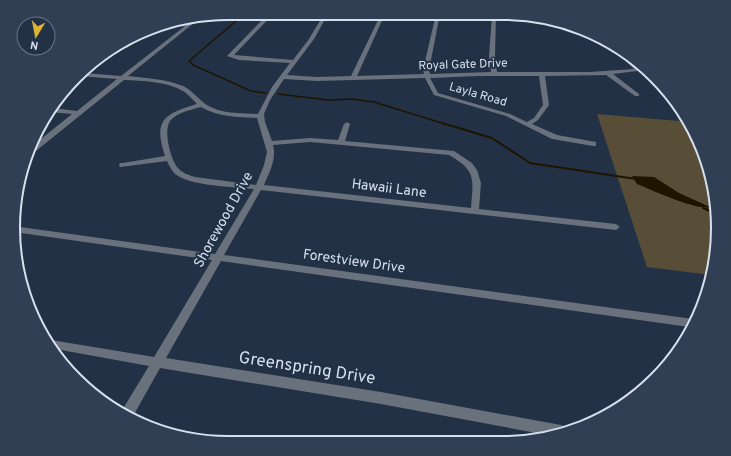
<svg xmlns="http://www.w3.org/2000/svg" width="731" height="456" font-family="Overpass,sans-serif">
  <style>
    .green { fill: #584e37 }
    .water { fill: #1f1400 }
    .lines { fill: none; stroke-linecap: round; stroke-linejoin: round }
    .stream-far2 { stroke: #1f1400; stroke-width: 1.5 }
    .stream-far1 { stroke: #1f1400; stroke-width: 2 }
    .stream { stroke: #1f1400; stroke-width: 2.5 }
    .minor { fill: #69717c; fill-rule: evenodd }
    .labels { text-anchor: middle; dominant-baseline: central; stroke-width: 4; stroke-linejoin: round; paint-order: stroke }
    .far-street-label { font-size: 12px; fill: #d6e0ee; stroke: #223146 }
    .street-label { font-size: 14px; fill: #d6e0ee; stroke: #223146 }
    .near-street-label { font-size: 17px; fill: #d6e0ee; stroke: #223146 }
    .rim { fill: none; stroke: #d6e0ee; stroke-width: 2 }
  </style>
  <rect width="100%" height="100%" fill="#223146"/>
  <!-- green -->
  <path class="green" d="M156 26 127 48 112 47Z
    M597 114 690 122 716 200 711 275 647 267Z"/>
  <!-- water -->
  <path class="water" d="M632 176 654 177 679 193 710 207C697 211 652 190 637 184Z"/>
  <g class="lines">
    <!-- stream-far2 -->
    <path class="stream-far2" d="M242 13V16L189 61 193 65 251 91 266 93
      M278 94 328 100 352 99 374 102 445 124"/>
    <!-- stream-far1 -->
    <path class="stream-far1" d="M442 123 492 138 530 163 636 179
      M703 208 708 210"/>
    <!-- stream -->
    <path class="stream" d="M706 209 715 214"/>
    <!-- minor -->
    <path class="minor" d="M269 13H274L234 55 293 60 309 39 324 14H328L314 39 287 75 317 77 351 76 381 14H385L357 76 424 74 423 70 436 14H440L429 70 430 74 491 72 489 56 492 15H496L495 56 497 72H590L634 69 612 47 614 46 621 50 639 68 643 67 645 70 613 74 639 94V96H635L606 75 545 76 549 105 538 120 532 124 557 135 596 142V146H593L552 139 506 116 434 95 425 78 317 81 284 79 270 100 264 114 265 122 272 141 310 138 338 140 344 124 347 122 350 124 345 141 454 151 472 163 477 170 481 183 479 209 616 224 620 227 616 230 261 190 224 255 693 319 689 327 221 261 166 358 381 392 561 425 566 427 567 429 547 435 381 404 160 368 132 418 121 412 149 366 50 348 45 339 154 357 212 260 14 232 13 226 215 254 254 189C234 187 190 186 175 174 171 170 169 165 167 161L120 167 119 165 120 163H123L165 156C153 120 164 114 197 104 192 99 188 94 183 91 166 81 143 81 124 80L31 155H27L31 147 72 114 50 112 52 108 77 111 117 79 80 76 83 73 121 76 194 19 200 18 128 76C146 78 166 79 183 86 192 90 198 99 207 105 221 114 241 113 258 114L272 87 290 63 239 60 227 56ZM479 76H539L543 105 534 118 527 122 510 114 438 93 430 78ZM201 107C218 117 238 117 257 118L267 152 264 165 256 185 195 177C189 175 182 173 178 168 171 160 163 131 170 121 177 112 191 110 201 107ZM310 142 449 155C477 171 473 179 471 208L264 185C269 173 277 159 273 145Z"/>
  </g>
  <g class="labels">
    <!-- far-street labels -->
    <g class="far-street-label">
      <text transform="translate(463 65) rotate(-2)">Royal Gate Drive</text>
      <text transform="translate(478 95) rotate(16)">Layla Road</text>
    </g>
    <!-- street labels -->
    <g class="street-label">
      <text transform="translate(389 189) rotate(7)">Hawaii Lane</text>
      <text transform="translate(224 220) rotate(-61)">Shorewood Drive</text>
      <text transform="translate(354 262) rotate(8)">Forestview Drive</text>
    </g>
    <!-- near-street labels -->
    <g class="near-street-label">
      <text transform="translate(307 369) rotate(9)">Greenspring Drive</text>
    </g>
  </g>
  <!-- crop -->
  <path d="M0 0H731V456H0ZM228 20H503A208 208 0 0 1 711 228V228A208 208 0 0 1 503 436H228A208 208 0 0 1 20 228V228A208 208 0 0 1 228 20Z" fill="#303f53" fill-rule="evenodd"/>
  <path class="rim" d="M228 20H503A208 208 0 0 1 711 228V228A208 208 0 0 1 503 436H228A208 208 0 0 1 20 228V228A208 208 0 0 1 228 20Z"/>
  <!-- north arrow -->
  <g transform="translate(36 36) rotate(190)"><circle r="19" fill="#223146" stroke="#6a7789"/>
  <path d="M0-3L7 15L0 10L-7 15Z" fill="#deb133"/>
  <text y="-6" font-size="11" font-weight="bold" text-anchor="middle" fill="#d6e0ee">N</text>
  </g>
</svg>
